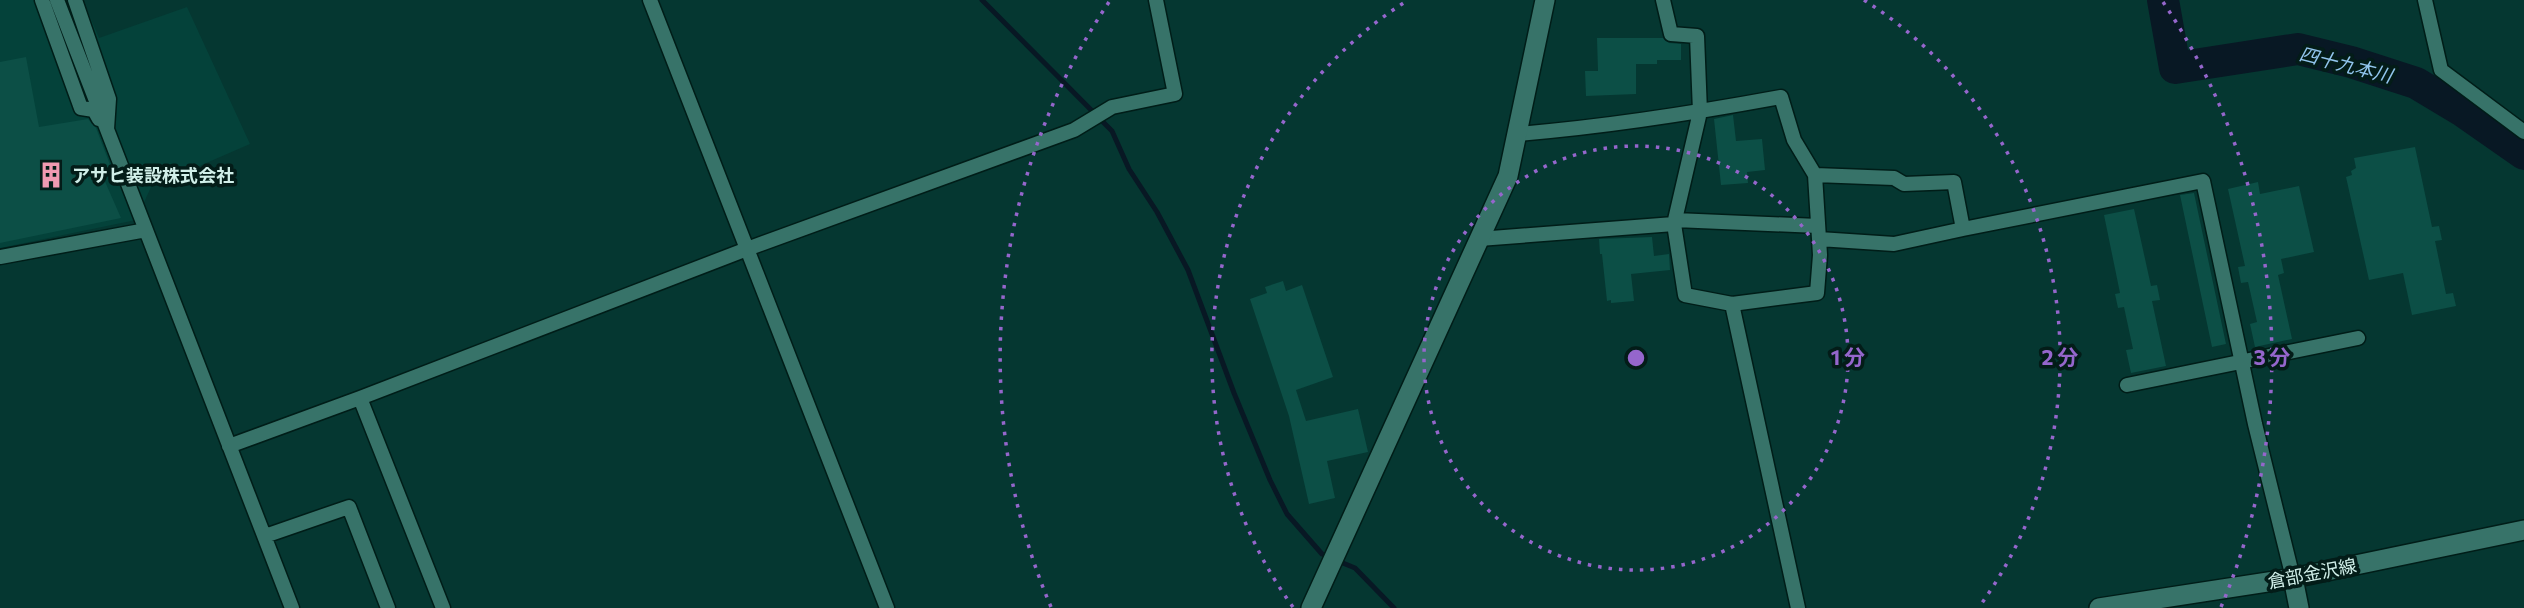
<svg xmlns="http://www.w3.org/2000/svg" width="2524" height="608" font-family="Commissioner,'Noto Sans JP',sans-serif">
  <style>
    .built { fill: #04423a }
    .lines { fill: none; stroke-linecap: round; stroke-linejoin: round }
    .stream { stroke: #081824; stroke-width: 5 }
    .river { stroke: #081824; stroke-width: 32 }
    .building { fill: #0c4f46 }
    .street-casing { stroke: #001d18; stroke-width: 17 }
    .secondary-casing { stroke: #001d18; stroke-width: 22 }
    .street { stroke: #377369; stroke-width: 14 }
    .secondary { stroke: #377369; stroke-width: 19 }
    .ring { fill: none; stroke: #9566cc; stroke-width: 3.5; stroke-dasharray: 3.5 7 }
    .labels { text-anchor: middle; dominant-baseline: central; stroke-width: 7; stroke-linejoin: round; paint-order: stroke }
    .poi-label { font-size: 18px; font-weight: bold; fill: #d1efe9; stroke: #031c18; text-anchor: start }
    .street-label { font-size: 18px; fill: #d1efe9; stroke: #031c18 }
    .water-label { font-size: 19px; font-style: italic; fill: #92c5ed; stroke: #031c18 }
    .centre { fill: #9566cc; stroke: #031c18; stroke-width: 3.5 }
    .ring-label { font-size: 21px; text-anchor: middle; font-weight: bold; fill: #9566cc; stroke: #031c18; stroke-width: 7; stroke-linejoin: round; paint-order: stroke }
  </style>
  <rect width="100%" height="100%" fill="#053731"/>
  <!-- built -->
  <path class="built" d="M0 0H83L99 38 187 7 250 144 151 187 136 220 0 248Z"/>
  <g class="lines">
    <!-- stream -->
    <path class="stream" d="M982 0 1112 131 1129 169 1157 212 1188 270 1234 393 1270 480 1287 514 1322 554 1330 557
      M1338 561 1355 568 1394 608"/>
    <!-- river -->
    <path class="river" d="M2163 0 2175 68 2298 49 2351 62 2416 83 2461 110 2524 154"/>
  </g>
  <!-- building -->
  <path class="building" d="M1597 38H1663L1669 43 1681 44V60H1657V64H1636V94L1586 96 1585 71H1598Z
    M26 57 39 127 88 119 96 128 112 170 113 175 103 177 121 218 0 243V62Z
    M1733 115 1736 141 1762 139 1765 170 1747 172 1748 183 1721 185 1714 119Z
    M2415 147 2432 227 2439 226 2442 240 2435 241 2446 294 2453 293 2456 306 2412 315 2403 273 2369 280 2346 177 2352 175 2351 171 2356 168 2354 158Z
    M2258 182 2260 194 2299 186 2314 252 2281 259 2284 273 2278 275 2292 339 2255 347 2250 324 2257 322 2248 282 2241 283 2238 267 2245 266 2228 189Z
    M2194 193 2226 344 2212 347 2180 195Z
    M2134 209 2151 286 2157 285 2160 300 2152 301 2166 366 2131 373 2126 350 2133 349 2124 307 2118 308 2115 294 2120 293 2104 215Z
    M1652 237 1654 256 1669 254 1670 270 1631 274 1634 301 1611 303V300L1607 301 1602 254H1600L1599 239Z
    M1283 281 1286 291 1302 285 1333 377 1296 390 1306 421 1358 409 1368 452 1327 461 1335 498 1309 504 1289 416 1250 299 1267 293 1265 287Z"/>
  <g class="lines">
    <!-- street casing -->
    <g class="street-casing">
      <path id="street" d="M42 0 81 108 94 110 99 119
        M57 0 292 608
        M75 0 109 99 107 129
        M650 0 887 608
        M1663 0 1671 34 1697 36 1700 112 1674 224 1685 295 1732 304 1798 608
        M2425 0 2441 70 2524 132
        M1517 134C1606 127 1694 113 1781 97L1794 140 1815 175 1820 255 1817 293 1732 304
        M1815 175 1894 178 1904 184 1954 182 1963 229 1894 244 1819 239
        M1675 220 1818 226
        M1963 229 2203 181 2255 424 2293 578
        M1479 239 1674 224
        M0 257 146 230
        M2127 385 2358 338
        M360 398 443 608
        M229 446 360 398 747 249 1074 130 1112 107 1175 94 1156 0
        M265 536 349 507 388 608"/>
    </g>
    <!-- secondary casing -->
    <g class="secondary-casing">
      <path id="secondary" d="M2293 578 2299 608
        M1311 608 1508 176 1545 0
        M2099 608 2293 578 2524 530"/>
    </g>
    <!-- street -->
    <use href="#street" class="street"/>
    <!-- secondary -->
    <use href="#secondary" class="secondary"/>
  </g>
  <!-- distance rings -->
  <g class="ring">
    <circle cx="1636" cy="358" r="212"/>
    <path d="M1293 607A424 424 0 0 1 1408 0M1864 0A424 424 0 0 1 1979 607"/>
    <path d="M1051 607A636 636 0 0 1 1109 2M2163 2A636 636 0 0 1 2221 607"/>
  </g>
  <!-- icons -->
  <defs>
    <g id="building-bare" transform="scale(2.1)"><path d="M-4-6H4V6H1V3H-1V6H-4ZM-2.5-4.3h1.7v1.8h-1.7ZM.8-4.3h1.7v1.8H.8ZM-2.5-1h1.7V.8h-1.7ZM.8-1h1.7V.8H.8Z" fill="#f19ab2" stroke="#031c18" stroke-width="2.5" paint-order="stroke"/></g>
  </defs>
  <g fill-rule="evenodd">
    <use href="#building-bare" x="51" y="175"/>
  </g>
  <g class="labels">
    <!-- poi labels -->
    <g class="poi-label">
      <text x="72" y="175">アサヒ装設株式会社</text>
    </g>
    <!-- street labels -->
    <g class="street-label">
      <text transform="translate(2312 573) rotate(-11)">倉部金沢線</text>
    </g>
    <!-- water labels -->
    <g class="water-label">
      <text transform="translate(2346 64) rotate(14)">四十九本川</text>
    </g>
  </g>
  <circle cx="1636" cy="358" r="10" class="centre"/>
  <g class="ring-label">
    <text x="1848" y="365">1 分</text>
    <text x="2060" y="365">2 分</text>
    <text x="2272" y="365">3 分</text>
  </g>
</svg>
